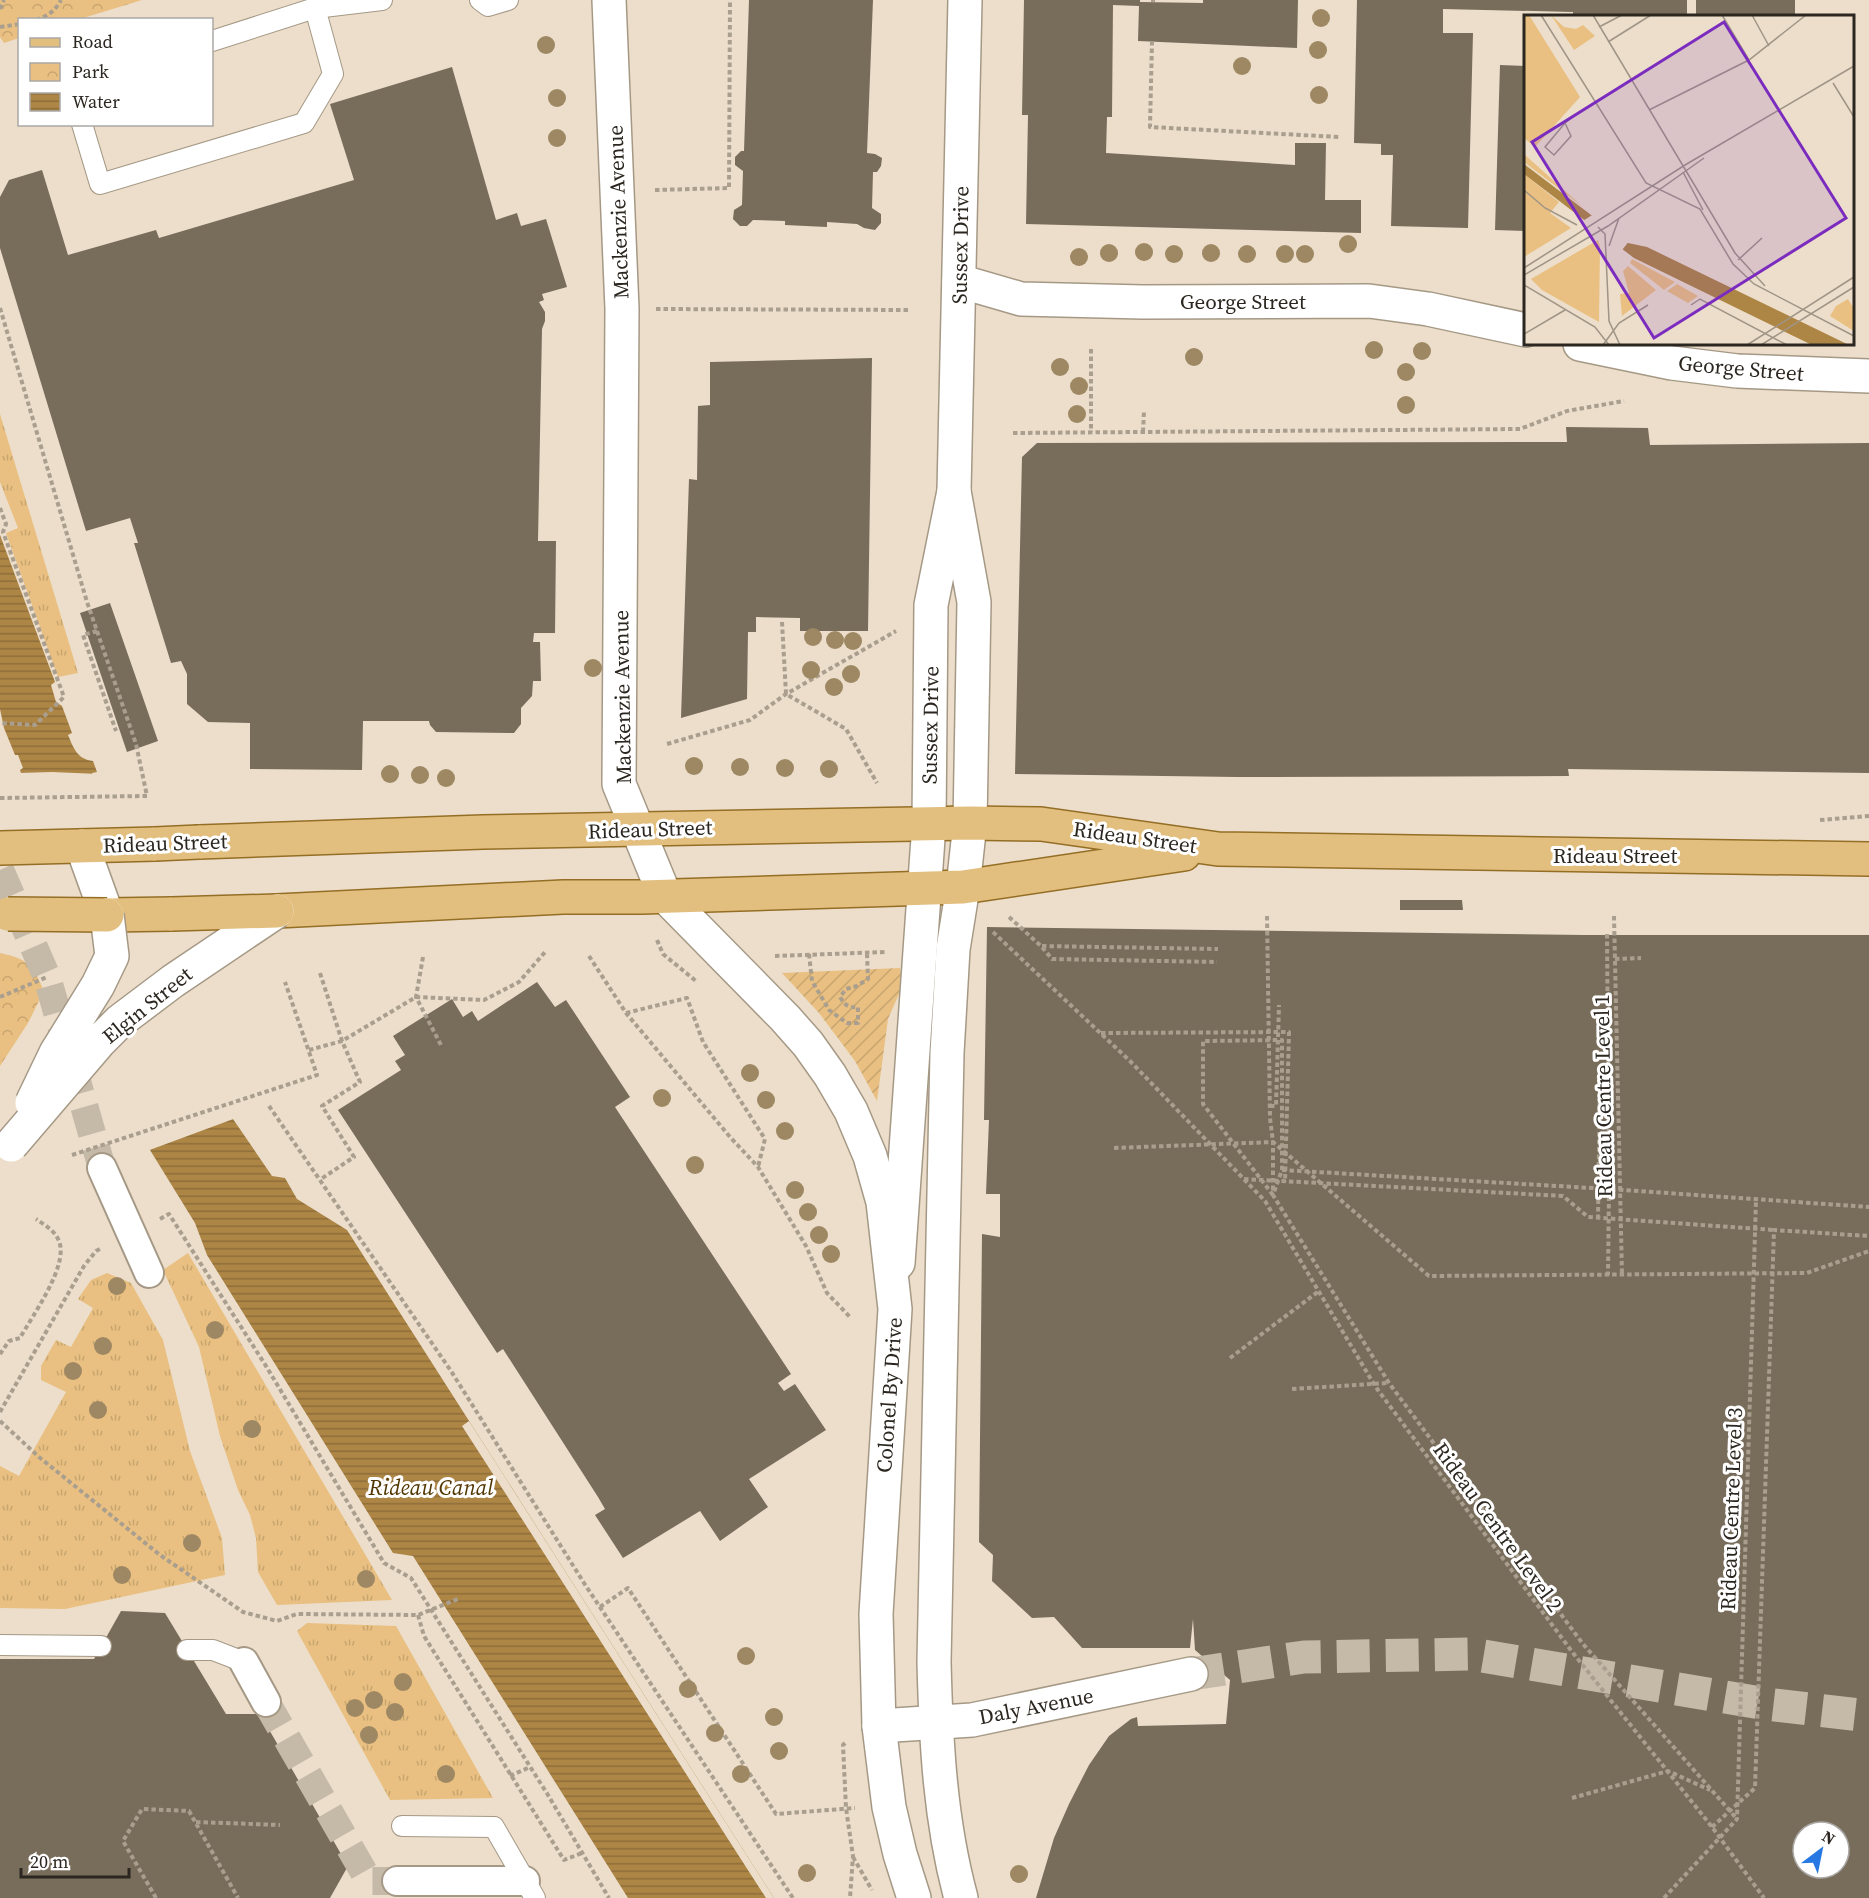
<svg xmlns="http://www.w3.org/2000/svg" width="1869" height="1898" font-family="'Source Serif 4',serif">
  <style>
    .grass { fill: url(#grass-tufts) }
    .park { fill: url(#park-crowns) }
    .garden { fill: url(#garden-furrows) }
    .water { fill: url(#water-rules) }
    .pier { fill: #ecdeca }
    .building { fill: #786c5b; fill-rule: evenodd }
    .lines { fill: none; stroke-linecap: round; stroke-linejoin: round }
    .pedestrian-tunnel { stroke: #c5b9a8; stroke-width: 28; stroke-dasharray: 28 14; stroke-linecap: butt }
    .tertiary-tunnel { stroke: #c5b9a8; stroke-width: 33; stroke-dasharray: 33 16; stroke-linecap: butt }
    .service-casing { stroke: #a59986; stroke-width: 22 }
    .pedestrian-casing { stroke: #a59986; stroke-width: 32 }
    .minor-casing { stroke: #a59986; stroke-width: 36 }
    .tertiary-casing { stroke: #a59986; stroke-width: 36 }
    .secondary-casing { stroke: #a59986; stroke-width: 36 }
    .primary-casing { stroke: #956e26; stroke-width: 36 }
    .path { stroke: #aa9f8f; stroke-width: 4; stroke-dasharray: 4.5 3; stroke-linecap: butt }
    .service { stroke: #fff; stroke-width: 20 }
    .pedestrian { stroke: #fff; stroke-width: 28 }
    .minor { stroke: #fff; stroke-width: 33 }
    .tertiary { stroke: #fff; stroke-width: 33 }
    .secondary { stroke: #fff; stroke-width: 33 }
    .primary { stroke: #e2bf7f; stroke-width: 33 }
    .secondary-bridge-casing { stroke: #a59986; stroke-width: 36; stroke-linecap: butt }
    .primary-bridge-casing { stroke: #956e26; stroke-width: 36; stroke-linecap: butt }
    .path-bridge { stroke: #aa9f8f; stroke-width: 4; stroke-dasharray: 4.5 3; stroke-linecap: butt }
    .secondary-bridge { stroke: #fff; stroke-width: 33 }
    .primary-bridge { stroke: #e2bf7f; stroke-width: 33 }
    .tree { fill: #9e8863 }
    .labels { text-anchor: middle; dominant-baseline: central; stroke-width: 6; stroke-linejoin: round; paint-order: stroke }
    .street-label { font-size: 21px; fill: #2b261f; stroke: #fff }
    .water-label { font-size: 22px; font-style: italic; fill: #523600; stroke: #fff }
    .inset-road { fill: none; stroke: #9f9486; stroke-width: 1.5 }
    .view { fill: #7b2cbf; fill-opacity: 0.15; stroke: #7b2cbf; stroke-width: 3 }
    .inset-edge { fill: none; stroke: #2b261f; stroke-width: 3 }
  </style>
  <defs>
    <pattern id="grass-tufts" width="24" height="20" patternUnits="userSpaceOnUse" patternTransform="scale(1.5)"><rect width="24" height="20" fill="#e9c081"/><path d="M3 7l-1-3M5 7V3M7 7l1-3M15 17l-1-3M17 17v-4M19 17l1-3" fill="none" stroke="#c8a56f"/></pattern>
    <pattern id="park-crowns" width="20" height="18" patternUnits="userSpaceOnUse" patternTransform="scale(1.5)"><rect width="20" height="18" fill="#e9c081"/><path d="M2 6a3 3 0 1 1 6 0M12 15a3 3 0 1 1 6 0" fill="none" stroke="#c8a56f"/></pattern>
    <pattern id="garden-furrows" width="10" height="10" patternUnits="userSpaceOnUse" patternTransform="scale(1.5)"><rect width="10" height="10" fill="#e9c081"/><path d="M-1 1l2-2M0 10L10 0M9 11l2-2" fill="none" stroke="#c8a56f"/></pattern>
    <pattern id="water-rules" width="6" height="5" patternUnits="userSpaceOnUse" patternTransform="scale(1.5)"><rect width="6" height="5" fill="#ad8545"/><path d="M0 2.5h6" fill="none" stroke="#8d6d39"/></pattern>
  </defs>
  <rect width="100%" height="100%" fill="#ecdeca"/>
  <!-- grass -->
  <path class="grass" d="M0 414 78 673 58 677 6 533 18 528 0 482Z
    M188 1253 392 1600 277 1605 258 1572 256 1538 250 1515 238 1490 220 1436 199 1347 163 1270Z
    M107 1273 131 1283 163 1340 190 1451 222 1538 225 1575 65 1609 0 1608V1466L19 1476 66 1392 41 1380V1366L56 1340 71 1347 93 1308 78 1299 91 1280Z
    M307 1623 396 1626 493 1798 390 1800 297 1631Z"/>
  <!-- park -->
  <path class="park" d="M0 0H142L80 19 20 20 19 38 4 43 0 37Z
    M0 953C28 959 33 965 44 991L28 1023 0 1066Z"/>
  <!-- garden -->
  <path class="garden" d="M900 968 902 987 888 1019 877 1101 855 1061 819 1013 782 973Z"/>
  <!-- water -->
  <path class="water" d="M0 535 55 682 51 685 56 702 62 706 72 733 68 735C74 749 77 759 93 761L97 772 92 773 233 1119 272 1176 285 1178 297 1199 347 1230 774 1898H628L413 1556 393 1553 207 1255 195 1223 150 1150 21 773 20 770 23 768 18 755H15L4 728 0 709Z"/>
  <!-- pier -->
  <path class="pier" d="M52 772 99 774 96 775 236 1118 147 1151 18 773Z
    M469 1421 774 1898H766L462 1426Z"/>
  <!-- building -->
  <path class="building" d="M749 0H873L867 153 875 154 882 158 881 166 877 172H873L872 208 881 214V223L875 230 864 228 857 224 827 222V227L785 225V221L753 220 747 226H740L733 219 734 210 742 205 743 171 735 165V157L741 151H744Z
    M1024 0H1140V2L1203 3V0H1298L1297 48 1138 41 1139 6 1113 5 1112 117H1107L1106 153 1295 165V143H1326L1325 200H1361V233L1026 224 1028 115H1022Z
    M1357 0H1687V16H1573V12L1443 9V33H1473L1468 228 1391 226 1393 155H1381V144L1354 143Z
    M1696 0H1795V16H1696Z
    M1500 65 1526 66V231L1495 230Z
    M452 67 496 220 517 213 521 226 546 219 567 287 542 294 544 300 539 302 545 312V321L542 329 538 541H556L555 633H534L533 642H540L541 681H533L532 696 521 708V724L514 733 436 732 430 725 429 721H363L362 770 250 769V723L208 722 187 704V674L181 661 171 663 134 543H138L130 518 86 531 0 248V197L9 180 42 170 68 255 156 230 159 238 354 180 330 104Z
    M872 358 868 631H800V618L756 617V632H748L747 699 681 718 689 479 697 480 698 406 710 405V362Z
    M1566 427 1648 428 1650 445 1869 443V773L1568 769 1569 776 1237 777 1015 774 1022 457 1037 443 1567 442Z
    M110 603 158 741 127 752 80 613Z
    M1400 900H1462L1463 910H1400Z
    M987 927 1583 935H1869V1898H1036L1054 1838 1069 1804 1089 1765 1109 1736 1131 1719 1137 1717 1138 1726 1226 1724 1230 1680 1195 1650 1193 1619 1190 1648H1082L1054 1617 1032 1618 992 1581 993 1555 979 1542 982 1234 1000 1237V1194H986L989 1120H984ZM1803 1832H1839V1868H1803Z
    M537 982 555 1007 566 1000 630 1097 615 1107 791 1374 778 1383 784 1391 795 1384 826 1430 749 1479 768 1507 720 1541 700 1511 623 1558 595 1515 605 1509 598 1497 503 1349 497 1353 338 1110 401 1070 395 1061 405 1055 393 1036 452 999 463 1017 472 1011 478 1021Z
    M121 1611 165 1613 226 1714H260L348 1866 330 1898H0V1659H94Z"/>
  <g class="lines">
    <!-- pedestrian-tunnel -->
    <path class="pedestrian-tunnel" d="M0 870 47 977 102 1168
      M266 1702 369 1881H397"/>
    <!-- tertiary-tunnel -->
    <path class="tertiary-tunnel" d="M1191 1674 1304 1657 1471 1654 1766 1704 1869 1716"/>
    <!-- service casing -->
    <g class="service-casing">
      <path id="service" d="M480 0 488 6 508 0
        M212 41 315 8 382 0
        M82 124 100 184 304 123 333 74 315 8
        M0 1645 101 1646
        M187 1650H213L244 1662
        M402 1826 494 1827 535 1898"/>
    </g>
    <!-- pedestrian casing -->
    <g class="pedestrian-casing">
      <path id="pedestrian" d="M102 1168 149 1273
        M244 1662 266 1702
        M397 1881H525"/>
    </g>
    <!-- minor casing -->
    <g class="minor-casing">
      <path id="minor" d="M959 281 1021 299 1143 302 1369 301 1428 309 1526 330
        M1580 344 1672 363 1737 371 1869 376
        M898 1263 929 824 931 605 954 491"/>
    </g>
    <!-- tertiary casing -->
    <g class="tertiary-casing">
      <path id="tertiary" d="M879 1726 972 1720 1191 1674"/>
    </g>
    <!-- secondary casing -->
    <g class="secondary-casing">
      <path id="secondary" d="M609 0 622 309 619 784 665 896 785 1018 808 1044 830 1075 851 1111 870 1156 883 1202 895 1309 876 1614 879 1726 889 1807 900 1854 914 1898
        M82 846 107 915
        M961 1898C940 1821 936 1742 934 1662L947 1053 953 949 963 887 970 823 974 602 954 491 965 0"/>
    </g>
    <!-- primary casing -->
    <g class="primary-casing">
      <path id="primary" d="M199 842 483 832 970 823 1041 824 1218 849 1869 859
        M0 848 155 844
        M277 911 563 897H642L963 887 1184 854
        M107 915 172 914"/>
    </g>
    <!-- path -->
    <path class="path" d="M1153 2V0
      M0 9 4 0
      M36 20C48 16 55 11 61 0
      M0 27 20 24
      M1152 41 1150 127 1339 137
      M655 190 729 188 730 0
      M0 308 87 602 136 744 147 796 0 798
      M656 309 910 310
      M1091 349V432
      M1143 432 1144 411
      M1013 433 1520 429 1567 411 1624 401
      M0 508 6 524 3 532 64 697 35 725 0 723
      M782 622 786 694 846 729 877 783
      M97 631 83 635 116 731
      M667 744 750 720 786 694 896 631
      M1820 820 1869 816
      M1267 916 1270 1118 1273 1142 1429 1276 1807 1273 1869 1251
      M1614 916 1622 1275
      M1009 917 1041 946 1052 959 1217 962
      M993 932 1130 1061 1265 1201 1375 1386 1573 1653 1712 1827 1764 1898
      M1607 934 1609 1189 1608 1275
      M657 940 663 954 696 981
      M1042 946 1218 949
      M809 954 812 981 829 1010 847 1023H858V1007C848 1008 845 1005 840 997L846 989 857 986 868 979 867 954
      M589 956 626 1013 730 1137 758 1167 806 1246 827 1293 851 1318
      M775 956 885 952
      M423 957 416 997 442 1047
      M1615 959 1641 958
      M320 973 342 1041 360 1082 322 1106 354 1157 321 1179
      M0 997 47 977
      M626 1013 687 998 703 1042 765 1139 758 1167
      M1101 1033 1289 1032 1285 1182
      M309 1050 342 1041 416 997 484 1000 519 982 546 951
      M269 1106 451 1371 584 1583 793 1898
      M1270 1106H1276L1279 1005
      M1114 1148 1273 1142V1191
      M1282 1170 1609 1189 1869 1207
      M1244 1179 1563 1196 1588 1217 1774 1230
      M1273 1195 1203 1104V1041L1282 1040V1170L1273 1195 1389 1383 1583 1644 1737 1819
      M160 1219 169 1214 266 1366 384 1563 411 1578 548 1795 609 1898
      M1598 1219 1600 1069
      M0 1354 9 1341 20 1338C32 1316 69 1266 59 1241 55 1231 45 1225 36 1219
      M1230 1358 1319 1291
      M1292 1389 1388 1383
      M0 1412 84 1266 96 1251 102 1248
      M0 1421 39 1457 160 1555 243 1612 277 1621 297 1614 418 1615 458 1599
      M600 1607 628 1588 776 1814 855 1808
      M418 1615 424 1636 564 1860 582 1853
      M845 1743 843 1745 846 1808 853 1856 850 1898
      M510 1776 530 1767
      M1572 1798 1668 1771 1710 1790
      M196 1822 280 1825
      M1712 1827 1755 1788 1774 1230 1869 1236
      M853 1857 872 1890
      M156 1898 123 1841 142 1809 189 1811 238 1898
      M1664 1898 1737 1819 1756 1200"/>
    <!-- service -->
    <use href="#service" class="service"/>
    <!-- pedestrian -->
    <use href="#pedestrian" class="pedestrian"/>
    <!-- minor -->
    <use href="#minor" class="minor"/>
    <!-- tertiary -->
    <use href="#tertiary" class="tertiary"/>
    <!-- secondary -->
    <use href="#secondary" class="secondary"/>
    <!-- primary -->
    <use href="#primary" class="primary"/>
    <!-- secondary-bridge casing -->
    <g class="secondary-bridge-casing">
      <path id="secondary-bridge" d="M32 1103 56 1053 98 985 112 956 107 915
        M11 1145 100 1041 120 1021 173 981 277 911"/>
    </g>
    <!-- primary-bridge casing -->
    <g class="primary-bridge-casing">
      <path id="primary-bridge" d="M155 844 199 842
        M8 914 107 915
        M172 914 277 911"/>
    </g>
    <!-- path-bridge -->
    <path class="path-bridge" d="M72 1155 317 1075 285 982"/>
    <!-- secondary-bridge -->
    <use href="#secondary-bridge" class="secondary-bridge"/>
    <!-- primary-bridge -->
    <use href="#primary-bridge" class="primary-bridge"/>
  </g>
  <!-- trees -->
  <g class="tree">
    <circle cx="1321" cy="18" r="9"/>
    <circle cx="546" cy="45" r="9"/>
    <circle cx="1318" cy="50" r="9"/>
    <circle cx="1242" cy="66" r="9"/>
    <circle cx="1319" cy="95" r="9"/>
    <circle cx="557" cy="98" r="9"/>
    <circle cx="557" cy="138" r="9"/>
    <circle cx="1348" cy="244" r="9"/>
    <circle cx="1144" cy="252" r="9"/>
    <circle cx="1109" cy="253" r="9"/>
    <circle cx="1211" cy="253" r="9"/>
    <circle cx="1174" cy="254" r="9"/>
    <circle cx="1247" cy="254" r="9"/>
    <circle cx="1285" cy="254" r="9"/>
    <circle cx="1305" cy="254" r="9"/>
    <circle cx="1079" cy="257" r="9"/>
    <circle cx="1374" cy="350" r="9"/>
    <circle cx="1422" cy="351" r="9"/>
    <circle cx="1194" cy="357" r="9"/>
    <circle cx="1060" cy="367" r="9"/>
    <circle cx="1406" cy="372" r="9"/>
    <circle cx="1079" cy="386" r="9"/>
    <circle cx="1406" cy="405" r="9"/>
    <circle cx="1077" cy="414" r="9"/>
    <circle cx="813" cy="637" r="9"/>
    <circle cx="835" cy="640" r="9"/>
    <circle cx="853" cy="641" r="9"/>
    <circle cx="593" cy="668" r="9"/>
    <circle cx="811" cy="670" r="9"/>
    <circle cx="851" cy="674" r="9"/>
    <circle cx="834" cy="687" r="9"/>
    <circle cx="694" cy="766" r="9"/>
    <circle cx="740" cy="767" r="9"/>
    <circle cx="785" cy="768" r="9"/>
    <circle cx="829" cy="769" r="9"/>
    <circle cx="390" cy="774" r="9"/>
    <circle cx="420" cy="775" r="9"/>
    <circle cx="446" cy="778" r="9"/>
    <circle cx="750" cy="1073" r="9"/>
    <circle cx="662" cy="1098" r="9"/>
    <circle cx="766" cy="1100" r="9"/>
    <circle cx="785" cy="1131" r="9"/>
    <circle cx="695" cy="1165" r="9"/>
    <circle cx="795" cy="1190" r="9"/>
    <circle cx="808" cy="1212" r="9"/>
    <circle cx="819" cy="1235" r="9"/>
    <circle cx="831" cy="1254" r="9"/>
    <circle cx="117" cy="1286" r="9"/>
    <circle cx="215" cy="1330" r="9"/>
    <circle cx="103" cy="1346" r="9"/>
    <circle cx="73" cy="1371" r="9"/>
    <circle cx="98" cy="1410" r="9"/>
    <circle cx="252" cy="1429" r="9"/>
    <circle cx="192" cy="1543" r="9"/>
    <circle cx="122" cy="1575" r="9"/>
    <circle cx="366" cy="1579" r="9"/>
    <circle cx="746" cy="1656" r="9"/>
    <circle cx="403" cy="1682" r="9"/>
    <circle cx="688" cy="1689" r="9"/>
    <circle cx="374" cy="1700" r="9"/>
    <circle cx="355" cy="1708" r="9"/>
    <circle cx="395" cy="1712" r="9"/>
    <circle cx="774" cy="1717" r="9"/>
    <circle cx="715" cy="1733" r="9"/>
    <circle cx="369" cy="1735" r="9"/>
    <circle cx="779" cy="1751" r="9"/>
    <circle cx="446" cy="1774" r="9"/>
    <circle cx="741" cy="1774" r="9"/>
    <circle cx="807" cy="1873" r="9"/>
    <circle cx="1019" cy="1874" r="9"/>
  </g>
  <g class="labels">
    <!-- street labels -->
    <g class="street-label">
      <text transform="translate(618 212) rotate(-92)">Mackenzie Avenue</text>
      <text transform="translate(960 245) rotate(-89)">Sussex Drive</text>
      <text x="1243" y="301">George Street</text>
      <text transform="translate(1741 368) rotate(5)">George Street</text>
      <text transform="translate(622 697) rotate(-91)">Mackenzie Avenue</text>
      <text transform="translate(930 725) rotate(-89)">Sussex Drive</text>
      <text transform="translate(650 829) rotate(-2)">Rideau Street</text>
      <text transform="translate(1135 837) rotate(8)">Rideau Street</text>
      <text transform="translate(165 843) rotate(-2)">Rideau Street</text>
      <text x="1615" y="855">Rideau Street</text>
      <text transform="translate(147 1005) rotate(-39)">Elgin Street</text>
      <text transform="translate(1603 1096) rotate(-91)">Rideau Centre Level 1</text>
      <text transform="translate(889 1395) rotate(-86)">Colonel By Drive</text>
      <text transform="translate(1731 1509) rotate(-88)">Rideau Centre Level 3</text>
      <text transform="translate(1498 1527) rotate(54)">Rideau Centre Level 2</text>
      <text transform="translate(1036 1706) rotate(-11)">Daly Avenue</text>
    </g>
    <!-- water labels -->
    <g class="water-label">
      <text x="431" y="1487">Rideau Canal</text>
    </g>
  </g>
  <!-- overview -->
  <g transform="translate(1524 15)">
    <rect width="330" height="330" fill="#ecdeca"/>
    <path d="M27 0 40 12 52 14 59 10 71 21 50 35ZM0 139 30 166 59 192 0 147ZM108 244 151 267 140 275 106 248ZM104 251 132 275 98 301 96 279 105 278 99 256ZM153 269 174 281 164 288 143 276ZM324 284 330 294V316L306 301 312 291Z" fill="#e9c081"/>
    <path d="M0 0H5L56 82 11 132 0 123ZM0 159 35 187 26 198 47 213 0 242ZM74 225 76 231 75 307 18 275 7 264Z" fill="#e9c081"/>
    <path d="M0 149 104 228 123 232 325 330H288L110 243 0 159Z" fill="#ad8545"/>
    <path d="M70 199 106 225 95 239 57 207Z" fill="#ecdeca"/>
    <path class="inset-road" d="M17 0 122 168 176 194 209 249 230 269 330 321M69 0 211 238 241 271M198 0 225 45M228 0 245 31M75 12 98 0M84 27 127 0M309 68 330 102M125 95 225 45 282 0M41 108 47 121 30 140 21 132 41 108 54 98M159 157 179 195M0 175 21 193 53 210M74 212 81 219 85 306 96 330M85 231 95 203M214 245 238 223M0 253 161 150 330 51M0 260 84 211 180 143M0 270 71 312 85 330M167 290 176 284 263 330M0 319 41 295M79 330 95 308 124 290M223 330 330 262M237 330 330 272"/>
    <path class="view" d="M200 7 322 203 130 323 8 127Z"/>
    <rect width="330" height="330" class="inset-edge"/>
  </g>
  <!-- legend -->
  <rect x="18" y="18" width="195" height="108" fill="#ffffff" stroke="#aaa8a5" stroke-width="1.5"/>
  <rect x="30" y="38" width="30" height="9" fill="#e2bf7f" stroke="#aaa8a5" stroke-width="1.5"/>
  <text x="72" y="48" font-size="18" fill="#2b261f">Road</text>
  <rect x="30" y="63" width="30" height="18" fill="url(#park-crowns)" stroke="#aaa8a5" stroke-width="1.5"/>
  <text x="72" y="78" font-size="18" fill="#2b261f">Park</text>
  <rect x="30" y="93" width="30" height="18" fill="url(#water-rules)" stroke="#aaa8a5" stroke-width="1.5"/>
  <text x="72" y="108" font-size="18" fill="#2b261f">Water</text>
  <!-- north arrow -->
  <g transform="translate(1821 1850) rotate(32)"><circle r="28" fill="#ffffff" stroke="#aaa8a5" stroke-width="1.5"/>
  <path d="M0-4.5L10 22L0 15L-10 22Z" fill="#2778e3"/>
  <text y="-9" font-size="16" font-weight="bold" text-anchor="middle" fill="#2b261f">N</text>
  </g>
  <!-- scale -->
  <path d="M21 1868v9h108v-9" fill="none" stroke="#2b261f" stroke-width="3"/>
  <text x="30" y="1868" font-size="18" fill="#2b261f" stroke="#ffffff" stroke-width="4.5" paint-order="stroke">20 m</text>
</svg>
